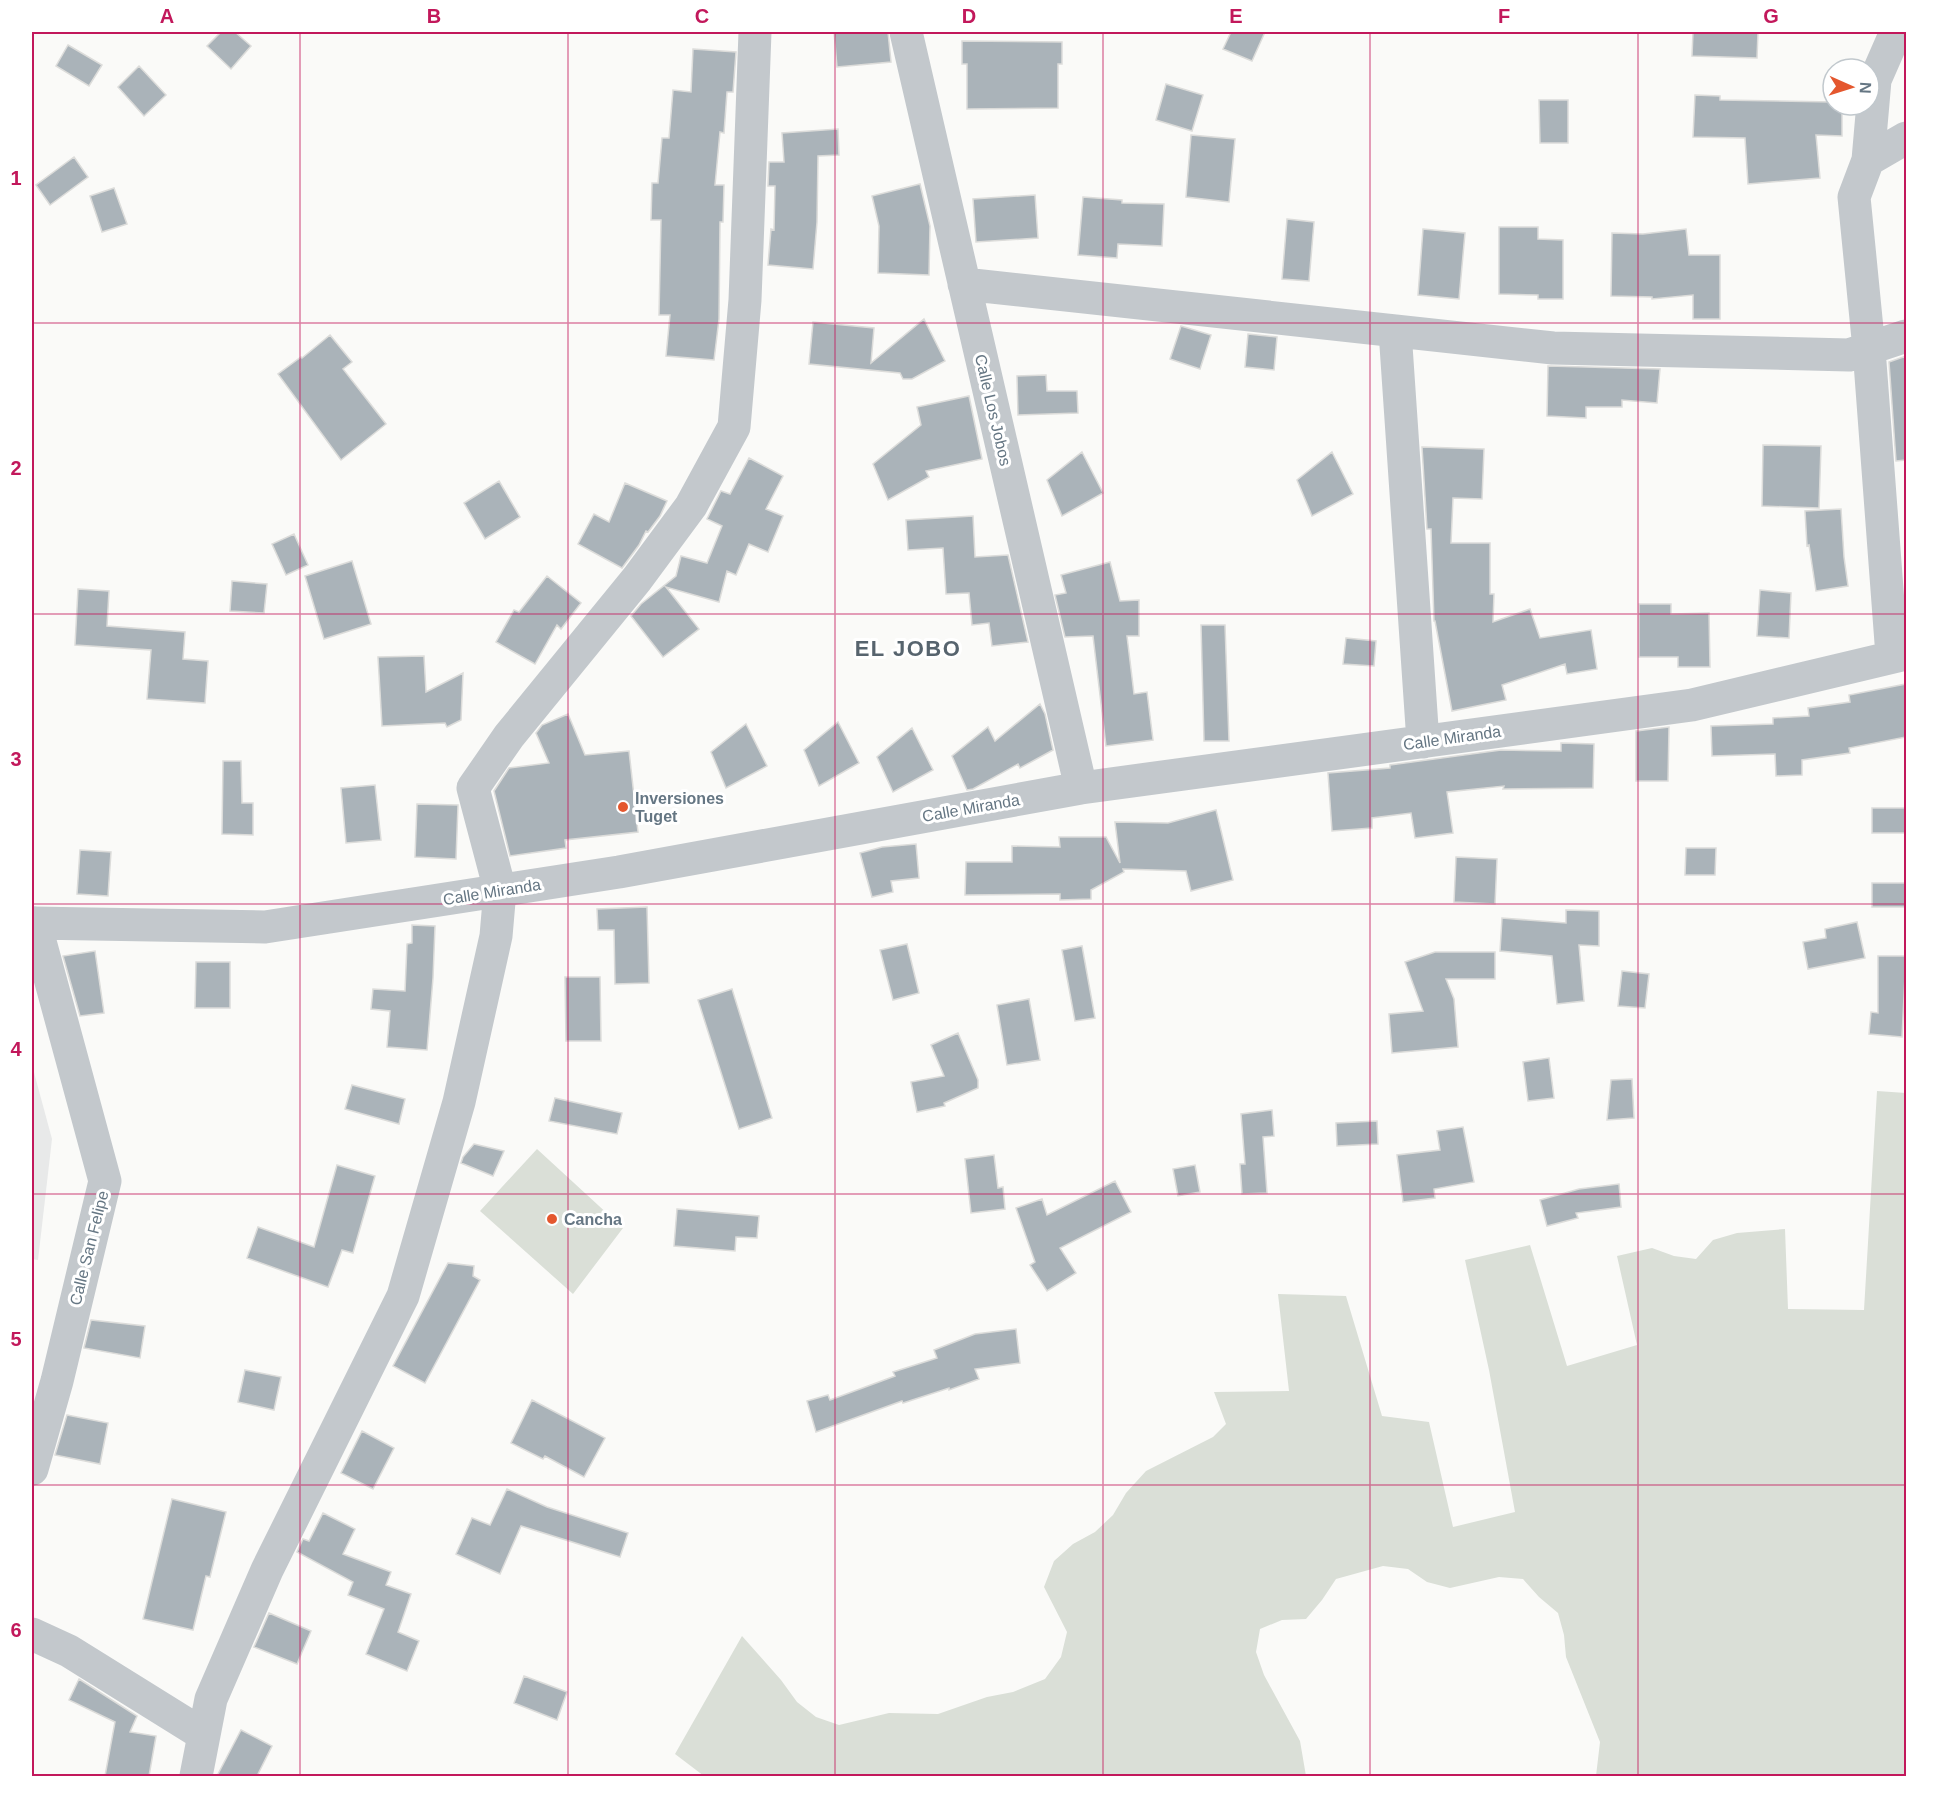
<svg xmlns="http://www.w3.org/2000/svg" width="1938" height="1808" font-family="Arial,sans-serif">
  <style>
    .built { fill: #e8e9e9 }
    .green { fill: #dadfd7 }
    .building { fill: #aab3b9; stroke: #dcdcda; stroke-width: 1.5 }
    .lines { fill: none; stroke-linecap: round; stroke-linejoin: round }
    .minor { stroke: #c3c8cc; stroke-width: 33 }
    .grid { fill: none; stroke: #c2185b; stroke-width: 1.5; stroke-opacity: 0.55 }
    .poi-dot { fill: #e4572e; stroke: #fff; stroke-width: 2 }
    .labels { text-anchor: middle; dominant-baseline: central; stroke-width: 6; stroke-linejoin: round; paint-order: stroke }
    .street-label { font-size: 16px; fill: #657683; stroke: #fff }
    .poi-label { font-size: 16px; font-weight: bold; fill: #657683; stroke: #fff; text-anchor: start }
    .district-label { font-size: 22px; font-weight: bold; letter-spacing: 1.5px; fill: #57646e; stroke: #fff }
    .neatline { fill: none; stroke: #c2185b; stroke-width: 2 }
    .grid-label { font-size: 20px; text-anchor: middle; font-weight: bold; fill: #c2185b }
  </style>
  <rect width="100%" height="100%" fill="#fafaf8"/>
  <!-- built -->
  <path class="built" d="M32 1065 52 1139 38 1260 32 1259Z"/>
  <!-- green -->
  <path class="green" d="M1877 1091 1906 1093V1776H1596L1600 1742 1566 1657 1564 1635 1558 1613 1539 1597 1523 1579 1499 1577 1450 1588 1427 1582 1408 1569 1383 1566 1336 1579 1322 1600 1306 1619 1282 1620 1260 1629 1256 1652 1264 1675 1300 1741 1306 1776H704L675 1754 742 1636 781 1680 797 1702 816 1717 839 1725 889 1713 938 1714 987 1697 1013 1692 1045 1679 1061 1657 1067 1632 1044 1587 1054 1561 1073 1544 1095 1532 1113 1515 1126 1493 1146 1471 1213 1437 1226 1424 1214 1392 1289 1391 1278 1294 1346 1296 1382 1416 1429 1422 1453 1527 1515 1512 1489 1370 1465 1260 1530 1245 1567 1366 1637 1345 1617 1256 1652 1248 1674 1256 1696 1259 1713 1240 1737 1233 1785 1229 1788 1309 1864 1310Z
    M537 1149 623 1228 573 1294 480 1211Z"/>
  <!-- building -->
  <path class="building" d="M221 32H235L251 46 231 69 207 46Z
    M834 32H888L891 62 837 67Z
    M1231 32H1265L1252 61 1223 49Z
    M1693 32H1758L1757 58 1692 56Z
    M962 41 1062 42V64H1058V108L967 109V64H962Z
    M68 45 102 65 89 86 56 66Z
    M693 49 736 52 733 92H727L724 133 720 132 715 185H724L723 222H720L719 319 714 360 666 356 670 315H659L661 220H651L652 183H658L662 138H669L673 90 691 92Z
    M139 66 166 95 144 116 118 87Z
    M1166 84 1203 95 1192 131 1156 120Z
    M1695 95 1720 96V100L1833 102V105H1842V136L1816 135 1820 178 1748 184 1745 138 1693 137Z
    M1539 100H1568V143H1540Z
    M838 129 839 155 818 156 817 222 813 269 768 265 771 229 774 230 775 186H768L769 162H784L782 133Z
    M1191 135 1235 139 1229 202 1186 197Z
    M74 157 88 177 50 205 36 185Z
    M920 184 930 226 929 275 878 273 879 226 872 196Z
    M114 188 127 224 102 232 90 196Z
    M1035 195 1038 238 976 242 973 199Z
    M1083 197 1122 200V203L1164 204 1162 246 1118 244 1117 258 1078 255Z
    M1287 219 1314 222 1309 281 1282 279Z
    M1499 227H1538V239L1563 240V299H1538V295L1499 294Z
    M1423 229 1465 233 1459 299 1418 295Z
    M1686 229 1689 255H1720V319H1693V295L1652 299V297L1611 296 1612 233 1643 234Z
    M924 319 945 361 912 379H903L900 373 809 364 813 322 874 328 871 363Z
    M1181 326 1211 335 1200 369 1170 359Z
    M1248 334 1277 337 1274 370 1245 367Z
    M330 335 352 362 343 369 386 424 341 460 278 374 301 357 302 358Z
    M1906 356V460L1896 461 1889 362Z
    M1548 366 1660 369 1657 403 1622 400V407H1586V418L1547 416Z
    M1046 375 1047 391H1077L1078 413 1018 415 1017 376Z
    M969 396 982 459 926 471 929 477 888 500 873 464 921 425 917 407Z
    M1763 445 1821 446 1819 508 1762 506Z
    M1422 447 1484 449 1482 499 1453 498 1451 543H1490V594H1494L1493 622 1530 609 1540 638 1591 630 1597 669 1567 674 1565 664 1502 685 1506 700 1452 711 1435 621H1434L1431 529H1427Z
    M1082 452 1103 493 1062 516 1047 480Z
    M1332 452 1353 494 1312 516 1297 480Z
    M749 458 783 476 766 509 783 516 768 552 749 544 736 575 727 571 719 602 666 587 699 629 663 657 631 616 641 604 676 576 681 556 707 563 722 526 707 519 721 491 730 494Z
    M499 481 520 517 485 539 464 503Z
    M625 483 667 501 660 516 648 532 646 531 639 545 622 568 578 544 594 514 609 522Z
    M1841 509 1844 557 1848 586 1816 591 1809 545 1807 546 1805 511Z
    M973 516 975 557 1008 555 1028 642 992 646 989 623 972 625 969 593 946 594 943 548 908 550 906 520Z
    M294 534 308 565 286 575 272 544Z
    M352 561 371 624 324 639 305 576Z
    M1110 562 1120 601 1139 600V636H1127L1134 694 1147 692 1153 740 1106 746 1093 636 1065 637 1055 595 1066 593 1061 575Z
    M547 576 581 603 561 629 557 625 535 664 496 642 514 610 519 612Z
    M232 581 267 584 264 613 230 611Z
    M78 589 109 591 107 626 185 632 183 659 208 661 205 703 147 699 151 650 75 645Z
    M1760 590 1791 593 1789 638 1757 636Z
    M1639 604H1671V614L1709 613 1710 667H1678V657H1639Z
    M1201 625H1225L1229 741H1204Z
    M1346 638 1376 641 1374 666 1343 664Z
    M424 656 426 692 463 673 461 720 447 727 445 723 382 726 378 657Z
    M1906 684V737L1849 748 1850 753 1802 760V775L1776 776 1775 754 1712 756 1711 726 1773 724V718L1809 716 1808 708 1850 702 1849 695Z
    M1040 704 1045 714 1053 750 1020 768 1018 764 973 789 967 790 952 756 988 727 995 741Z
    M568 714 585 755 629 751 638 832 565 840 566 848 510 856 494 791 509 768 549 763 536 733 542 725Z
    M838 722 859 763 819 786 804 750Z
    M746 724 767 766 726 788 711 752Z
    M1669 727 1668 781H1636V731Z
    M912 728 933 770 893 792 877 757Z
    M1561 743 1594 744 1593 788 1503 789 1504 786 1447 792 1453 833 1415 838 1411 813 1372 818V828L1332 831 1328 773 1390 768V765L1501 750 1561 751Z
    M223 761H241L242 803H253V835L222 834Z
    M375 785 381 840 346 843 341 788Z
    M417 804 458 805 456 859 415 857Z
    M1872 808H1906V833H1872Z
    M1216 810 1233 880 1191 891 1186 871 1123 869 1124 872 1091 890V899L1060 900V894L965 895 966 862H1012V846L1060 847 1059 837H1106L1120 863 1115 822 1168 823Z
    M916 844 919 878 891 881 893 892 872 897 860 853 882 847Z
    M1686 848H1716L1715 875H1685Z
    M80 850 111 852 108 896 77 894Z
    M1456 857 1497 859 1495 904 1454 902Z
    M1872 883H1906V907H1872Z
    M647 907 649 983 615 984 614 930H598L597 909Z
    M1566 910 1599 911V946L1579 945 1584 1001 1557 1004 1552 956 1500 951 1502 918 1566 923Z
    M1857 922 1865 958 1808 969 1803 942 1826 938 1825 929Z
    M412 925 435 926 433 978 427 1050 387 1047 390 1011 371 1009 373 989 405 991 407 944 412 943Z
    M907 944 919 993 893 1000 880 950Z
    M1082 946 1095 1018 1075 1021 1062 950Z
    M95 951 104 1013 80 1016 63 956Z
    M1435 952H1495V979H1446L1454 999 1458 1047 1392 1053 1389 1014 1423 1011 1405 962Z
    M1878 956H1906L1902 1037 1869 1034 1871 1012 1878 1013Z
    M196 962H230V1008H195Z
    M1622 971 1649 974 1645 1008 1618 1006Z
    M565 977H600L601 1041H566Z
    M732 989 772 1118 739 1129 698 1000Z
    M1029 999 1040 1060 1007 1065 997 1005Z
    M958 1033 978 1080V1088L944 1103 945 1106 917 1112 911 1082 944 1076 931 1045Z
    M1549 1058 1554 1098 1528 1101 1523 1062Z
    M1632 1079 1634 1118 1607 1120 1611 1080Z
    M352 1085 405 1099 399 1124 345 1109Z
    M555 1098 622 1113 617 1134 549 1121Z
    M1272 1110 1274 1136 1263 1137 1267 1193 1242 1194 1240 1164H1245L1241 1114Z
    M1377 1121 1378 1144 1337 1146 1336 1123Z
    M1463 1127 1474 1182 1434 1189 1435 1198 1403 1202 1397 1155 1440 1150 1437 1131Z
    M474 1144 504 1151 493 1176 461 1163 463 1157Z
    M994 1155 998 1188 1003 1187 1005 1209 971 1213 965 1159Z
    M337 1165 375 1176 353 1253 342 1250 328 1287 247 1258 258 1227 314 1247Z
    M1195 1165 1200 1192 1178 1196 1173 1169Z
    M1115 1181 1131 1212 1060 1248 1076 1273 1047 1291 1030 1265 1035 1262 1016 1208 1042 1199 1047 1215Z
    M1619 1184 1621 1207 1576 1213 1578 1218 1547 1226 1540 1200 1579 1189Z
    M677 1209 759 1216 757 1238 736 1237 735 1251 674 1246Z
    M448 1263 474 1266 473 1276 480 1280 425 1383 393 1366Z
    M91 1320 145 1326 140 1358 84 1348Z
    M1016 1329 1020 1363 975 1369 979 1379 949 1390V1388L903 1403 902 1401 816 1432 807 1401 828 1395 830 1400 895 1376 893 1372 937 1358 934 1350 975 1334Z
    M245 1370 281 1377 274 1410 238 1402Z
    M532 1400 605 1438 584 1477 545 1456 543 1459 511 1443Z
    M67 1415 108 1423 100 1464 55 1455Z
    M362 1431 394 1448 373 1489 341 1473Z
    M507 1489 547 1507 628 1533 620 1557 521 1526 500 1574 456 1554 472 1518 490 1525Z
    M172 1499 226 1512 210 1577 206 1576 193 1630 143 1619Z
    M323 1513 355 1529 343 1554 391 1572 386 1585 411 1594 398 1632 419 1641 407 1671 366 1654 384 1609 348 1595 353 1582 297 1552 303 1539 309 1541Z
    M269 1613 311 1631 297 1664 254 1647Z
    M524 1676 567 1692 557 1720 514 1703Z
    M79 1679 137 1716 130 1732 156 1736 149 1776H105L115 1722 69 1700Z
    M241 1730 272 1746 257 1776H217Z"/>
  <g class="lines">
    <!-- minor -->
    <path class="minor" d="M906 32 1081 788
      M1868 160 1906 138
      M964 284 1553 348 1849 355 1906 336
      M1395 331 1423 742
      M1892 656 1869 349 1854 197 1868 160 1875 80 1896 32
      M32 923 265 927 619 872 1081 788 1692 705 1906 654
      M32 1469 57 1381 105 1181 35 923
      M32 1634 69 1651 204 1735
      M196 1776 211 1699 267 1570 403 1296 459 1102 496 936 500 890 473 788 509 736 637 579 691 506 734 427 745 300 755 32"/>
  </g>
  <!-- grid -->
  <path class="grid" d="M300 32V1776M568 32V1776M835 32V1776M1103 32V1776M1370 32V1776M1638 32V1776M32 323H1906M32 614H1906M32 904H1906M32 1194H1906M32 1485H1906"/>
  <!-- markers -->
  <g class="poi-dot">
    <circle cx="623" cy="807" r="6"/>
    <circle cx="552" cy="1219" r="6"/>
  </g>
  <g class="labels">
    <!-- street labels -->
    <g class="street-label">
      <text transform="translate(993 410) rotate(77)">Calle Los Jobos</text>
      <text transform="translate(1452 738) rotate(-8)">Calle Miranda</text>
      <text transform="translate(971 808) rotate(-10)">Calle Miranda</text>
      <text transform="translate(492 892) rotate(-9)">Calle Miranda</text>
      <text transform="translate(89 1248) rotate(-76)">Calle San Felipe</text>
    </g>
    <!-- poi labels -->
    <g class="poi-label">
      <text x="635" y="798">Inversiones<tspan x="635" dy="18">Tuget</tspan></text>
      <text x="564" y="1219">Cancha</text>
    </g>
    <!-- district labels -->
    <g class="district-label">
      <text x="908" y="648">EL JOBO</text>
    </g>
  </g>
  <!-- border -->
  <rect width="1938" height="1808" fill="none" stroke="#ffffff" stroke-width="66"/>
  <!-- north arrow -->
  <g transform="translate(1851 87) rotate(93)"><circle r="28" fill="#ffffff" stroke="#c1c8cd" stroke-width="1.5"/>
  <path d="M0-4.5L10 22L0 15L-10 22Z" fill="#e4572e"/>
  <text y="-9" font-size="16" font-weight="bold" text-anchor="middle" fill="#657683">N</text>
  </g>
  <rect x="33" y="33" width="1872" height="1742" class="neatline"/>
  <g class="grid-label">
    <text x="167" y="23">A</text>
    <text x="434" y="23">B</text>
    <text x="702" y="23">C</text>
    <text x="969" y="23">D</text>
    <text x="1236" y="23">E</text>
    <text x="1504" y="23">F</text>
    <text x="1771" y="23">G</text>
    <text x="16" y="185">1</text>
    <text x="16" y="475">2</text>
    <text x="16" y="766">3</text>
    <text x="16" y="1056">4</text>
    <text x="16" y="1346">5</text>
    <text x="16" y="1637">6</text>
  </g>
</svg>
